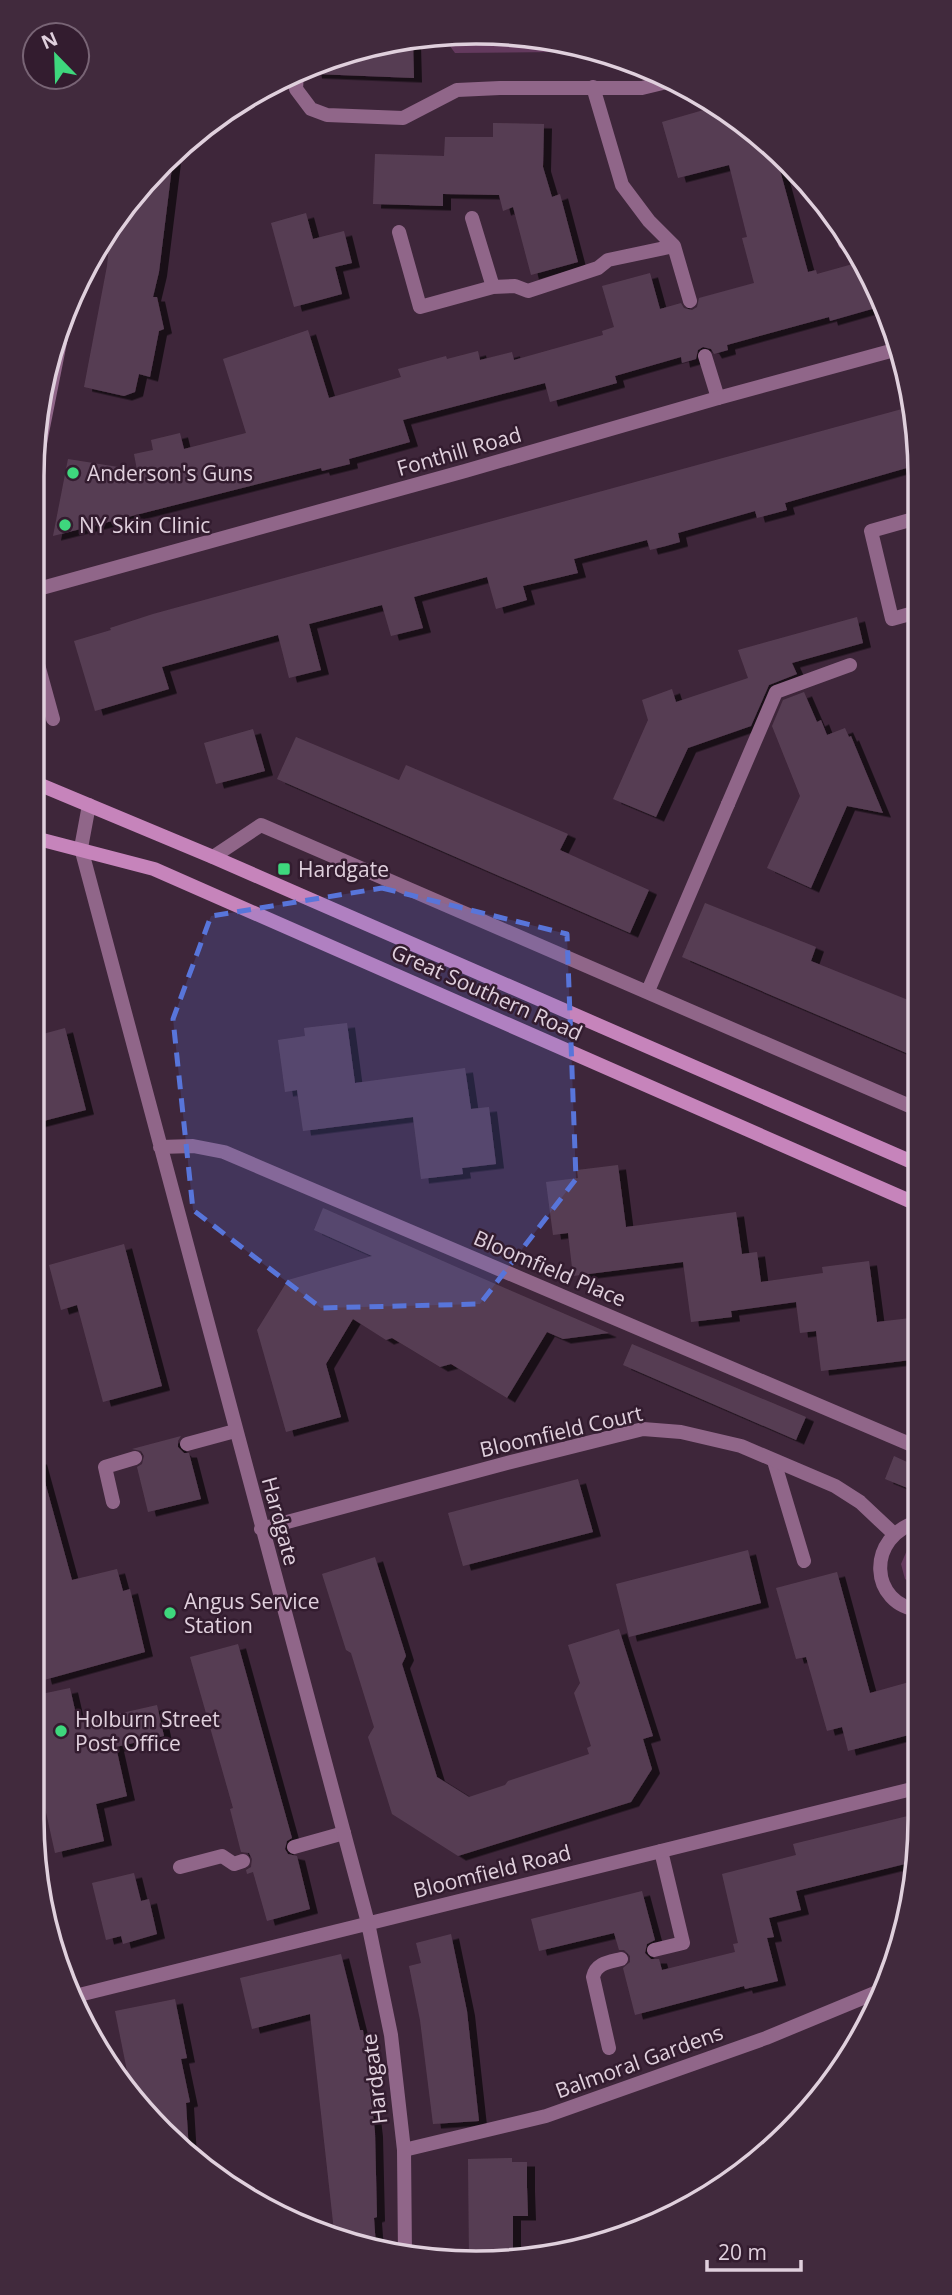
<svg xmlns="http://www.w3.org/2000/svg" width="952" height="2295" font-family="'Open Sans',sans-serif">
  <style>
    .green { fill: #643a5e }
    .building { fill: #573e53; filter: url(#shadow) }
    .lines { fill: none; stroke-linecap: round; stroke-linejoin: round }
    .service { stroke: #906689; stroke-width: 14 }
    .minor { stroke: #906689; stroke-width: 14 }
    .tertiary { stroke: #906689; stroke-width: 14 }
    .secondary { stroke: #c684bb; stroke-width: 14 }
    .marked { fill: #5875da; fill-opacity: 0.2; stroke: #5875da; stroke-width: 5; stroke-dasharray: 14 9; stroke-linejoin: round }
    .poi-dot { fill: #3ed77d; stroke: #331c2f; stroke-width: 2.5 }
    .labels { text-anchor: middle; dominant-baseline: central; stroke-width: 5; stroke-linejoin: round; paint-order: stroke }
    .street-label { font-size: 21px; fill: #e0d0dd; stroke: #331c2f }
    .poi-label { font-size: 21px; fill: #e0d0dd; stroke: #331c2f; text-anchor: start }
    .rim { fill: none; stroke: #e0d0dd; stroke-width: 3.5 }
  </style>
  <defs>
    <filter id="shadow"><feDropShadow dx="8" dy="4.5" stdDeviation="0" flood-color="#0009"/></filter>
  </defs>
  <rect width="100%" height="100%" fill="#3e263a"/>
  <!-- green -->
  <path class="green" d="M447 32 563 48 559 52 455 53 441 34Z
    M920 1543V1589L905 1579 901 1564 908 1548Z"/>
  <!-- building -->
  <path class="building" d="M413 41 414 78 314 74 313 68Z
    M721 105 775 152 808 272 816 270 817 274 860 262 886 305 830 321 829 317 727 345 728 350 714 354 711 349 703 347 698 350 696 359 682 363 681 357 615 376 617 383 550 402 545 383 403 420 410 442 349 459 350 464 322 471 321 468 53 536 68 459 137 470 134 454 153 450 151 440 180 433 184 449 246 433 223 359 308 330 329 398 401 377 398 369 446 356 447 359 478 351 480 360 512 352 514 360 603 335 602 331 614 327 602 286 650 273 660 309 681 303 684 308 692 310 697 307 699 298 754 283 742 238 747 237 729 165 678 178 662 122Z
    M493 123 544 124 543 167 552 197 560 194 578 262 531 275 513 207 503 211 499 195 443 194V206L373 204 375 154 444 156 445 137H493Z
    M173 159 159 272 153 297H157L164 329 159 331 150 377 139 374 135 392 124 396 84 387 107 266 110 237 142 183Z
    M306 213 313 239 344 231 352 263 335 267 342 294 294 307 271 223Z
    M913 406 917 418V465L785 503 787 510 757 518 755 511 678 533 680 542 666 546 650 550 647 540 574 559 578 573 523 586 527 600 496 609 487 577 414 597 423 628 391 636 382 605 309 624 321 670 289 678 278 635 162 667 169 689 95 711 74 641 111 630 110 628 153 614Z
    M857 617 863 643 792 663 797 674 769 685 751 726 688 748 656 817 613 799 648 720 642 700 672 689 676 702 748 678 738 650Z
    M804 692 817 722 821 720 827 735 845 728 849 737 851 736 883 813 847 806 811 888 767 868 800 796 772 726 783 700Z
    M253 729 265 771 216 784 204 743Z
    M296 737 399 780 406 765 568 834 560 850 649 890 630 933 277 779Z
    M705 903 816 947 811 961 918 1004V1058L682 957Z
    M347 1023 355 1083 465 1068 471 1109 489 1107 496 1164 462 1168 463 1174 421 1179 413 1117 303 1131 297 1090 285 1092 278 1040 305 1036 304 1028Z
    M65 1028 86 1110 32 1124V1037Z
    M618 1165 626 1227 736 1212 742 1254 757 1252 761 1282 823 1273 822 1267 869 1261 877 1322 919 1317V1359L821 1371 816 1331 800 1333 796 1302 731 1311 732 1317 691 1322 683 1262 573 1276 568 1233 553 1235 546 1182 578 1178 577 1170Z
    M323 1208 461 1269 609 1333 563 1339 547 1332 507 1398 451 1364 440 1367 392 1338 386 1340 353 1319 326 1364 341 1417 286 1432 257 1330 288 1280 372 1256 314 1230Z
    M124 1244 162 1386 103 1402 77 1305 61 1310 49 1265Z
    M632 1344 806 1417 796 1440 623 1365Z
    M181 1436 178 1441V1447L184 1453H189L201 1499 148 1512 137 1467 142 1464 144 1456 141 1451 132 1449Z
    M894 1456 920 1468V1493L885 1479Z
    M39 1460 72 1580 117 1569 123 1591 130 1589 145 1652 44 1680 32 1632V1461Z
    M578 1479 593 1532 463 1566 448 1513Z
    M748 1550 761 1603 629 1637 616 1584Z
    M375 1557 406 1656 402 1664 437 1777 469 1797 505 1785 508 1781 589 1754 587 1748 591 1746 574 1693 580 1683 568 1645 619 1629 653 1736 643 1739 652 1769 631 1802 458 1856 392 1814 368 1737 374 1727 351 1653 346 1650 322 1574Z
    M837 1572 870 1693 920 1679V1732L848 1751 842 1727 827 1731 806 1657 796 1659 776 1588Z
    M238 1644 292 1838 287 1841 285 1849 288 1854 297 1856 310 1909 267 1921 253 1872 247 1874 246 1870 251 1867 252 1859 249 1853 241 1852 230 1809 233 1808 190 1657Z
    M70 1688 78 1723 157 1705 164 1736 116 1747 127 1796 96 1804 104 1841 55 1853 32 1749V1696Z
    M920 1813 913 1862 796 1891 801 1910 769 1918 774 1937 767 1938 778 1981 745 1989 744 1986 635 2015 623 1968 630 1962V1956L624 1950H619L614 1933 539 1951 531 1919 642 1891 655 1940 647 1944 645 1953 651 1959H659L662 1970 735 1952 733 1944 738 1943 722 1874 796 1855 793 1844Z
    M134 1873 141 1901 149 1899 157 1934 123 1944 121 1936 106 1940 92 1883Z
    M451 1934 467 2011 479 2121 433 2124 420 2020 409 1966 421 1963 416 1943Z
    M341 1954 360 2030H363L375 2132 377 2217 374 2218 376 2246 334 2231 310 2014 252 2029 240 1978Z
    M175 1999 187 2058 181 2059 190 2102 186 2103 189 2151 142 2112 132 2096 115 2011Z
    M512 2158V2162H527V2187L528 2216H513V2257L469 2258 468 2159Z"/>
  <g class="lines">
    <!-- service -->
    <path class="service" d="M297 73 296 89 311 109 327 115 403 118 457 90 500 88H642L671 81
      M593 87 622 185 649 221 674 246 690 301
      M472 218 493 287
      M399 232 420 307 493 287 515 286 528 291 598 268 608 260 674 246
      M843 236 845 243
      M705 356 718 398
      M917 518 871 531 892 619 917 612
      M31 639 53 719
      M728 804 776 692 850 665
      M187 1444 235 1431
      M774 1461 804 1561
      M113 1502 105 1467 135 1458
      M294 1847 344 1833
      M180 1867 222 1856 234 1864 243 1861
      M654 1950 683 1943 661 1851
      M609 2048 593 1977C596 1963 609 1962 621 1959
      M404 2150 546 2116 766 2038 882 1990"/>
    <!-- minor -->
    <path class="minor" d="M31 488 65 317
      M89 805 81 848 368 1923 391 2035 404 2150 405 2255
      M213 857 261 825 919 1110
      M648 991 728 804
      M160 1147 193 1146 224 1152 919 1448
      M920 1521C864 1536 870 1606 920 1610
      M261 1529 507 1463 643 1429 681 1432 741 1446 835 1486 860 1502 893 1533
      M75 1996 920 1787"/>
    <!-- tertiary -->
    <path class="tertiary" d="M31 591 465 471 718 398 898 349"/>
    <!-- secondary -->
    <path class="secondary" d="M31 781 213 857 919 1165
      M31 837 154 869 919 1205"/>
  </g>
  <!-- marked area -->
  <path class="marked" d="M382 888 567 934 576 1179 480 1304 321 1308 193 1210 173 1019 211 916Z"/>
  <!-- markers -->
  <g class="poi-dot">
    <circle cx="73" cy="473" r="7"/>
    <circle cx="65" cy="525" r="7"/>
    <rect x="277" y="862" width="14" height="14" rx="3.5"/>
    <circle cx="170" cy="1613" r="7"/>
    <circle cx="61" cy="1731" r="7"/>
  </g>
  <g class="labels">
    <!-- street labels -->
    <g class="street-label">
      <text transform="translate(459 451) rotate(-16)">Fonthill Road</text>
      <text transform="translate(487 992) rotate(24)">Great Southern Road</text>
      <text transform="translate(550 1268) rotate(23)">Bloomfield Place</text>
      <text transform="translate(561 1431) rotate(-13)">Bloomfield Court</text>
      <text transform="translate(281 1521) rotate(75)">Hardgate</text>
      <text transform="translate(492 1871) rotate(-14)">Bloomfield Road</text>
      <text transform="translate(639 2061) rotate(-20)">Balmoral Gardens</text>
      <text transform="translate(374 2079) rotate(-97)">Hardgate</text>
    </g>
    <!-- poi labels -->
    <g class="poi-label">
      <text x="87" y="473">Anderson's Guns</text>
      <text x="79" y="525">NY Skin Clinic</text>
      <text x="298" y="869">Hardgate</text>
      <text x="184" y="1601">Angus Service<tspan x="184" dy="24">Station</tspan></text>
      <text x="75" y="1719">Holburn Street<tspan x="75" dy="24">Post Office</tspan></text>
    </g>
  </g>
  <!-- crop -->
  <path d="M0 0H952V2295H0ZM476 44H476A432 432 0 0 1 908 476V1819A432 432 0 0 1 476 2251H476A432 432 0 0 1 44 1819V476A432 432 0 0 1 476 44Z" fill="#412a3d" fill-rule="evenodd"/>
  <path class="rim" d="M476 44H476A432 432 0 0 1 908 476V1819A432 432 0 0 1 476 2251H476A432 432 0 0 1 44 1819V476A432 432 0 0 1 476 44Z"/>
  <!-- north arrow -->
  <g transform="translate(56 56) rotate(337)"><circle r="33" fill="#331c2f" stroke="#786475" stroke-width="2"/>
  <path d="M0-5L12 26L0 18L-12 26Z" fill="#3ed77d"/>
  <text y="-10" font-size="19" font-weight="bold" text-anchor="middle" fill="#e0d0dd">N</text>
  </g>
  <!-- scale -->
  <path d="M707 2260v10h94v-10" fill="none" stroke="#e0d0dd" stroke-width="3.5"/>
  <text x="718" y="2260" font-size="21" fill="#e0d0dd" stroke="#331c2f" stroke-width="5" paint-order="stroke">20 m</text>
</svg>
